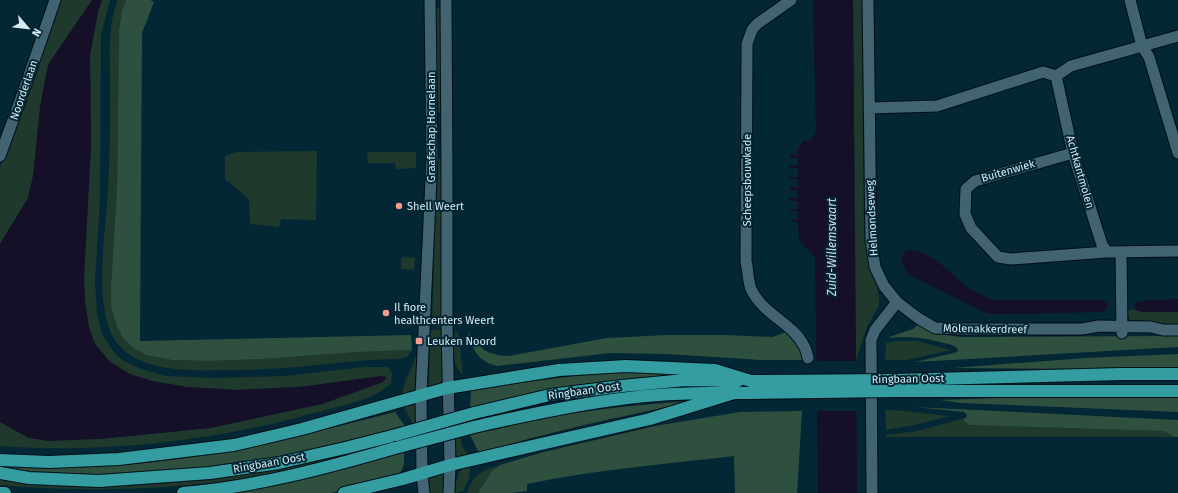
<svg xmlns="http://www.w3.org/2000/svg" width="1178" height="493" font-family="'Fira Sans',sans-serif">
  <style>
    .green { fill: #1f3a2c }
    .forest { fill: #30503f }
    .water { fill: #151028 }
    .pier { fill: #032734 }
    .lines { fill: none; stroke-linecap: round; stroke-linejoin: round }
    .minor-casing { stroke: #000f18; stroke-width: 13 }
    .major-casing { stroke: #000f18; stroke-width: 14 }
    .minor { stroke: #416372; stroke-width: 11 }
    .major { stroke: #339da1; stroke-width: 12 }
    .major-bridge-casing { stroke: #000f18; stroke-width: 14; stroke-linecap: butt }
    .major-bridge { stroke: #339da1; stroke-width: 12 }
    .poi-dot { fill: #f49d8c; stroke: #032734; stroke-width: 1.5 }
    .labels { text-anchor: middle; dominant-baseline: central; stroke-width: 4; stroke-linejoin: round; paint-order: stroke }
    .street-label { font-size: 11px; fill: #d8ebf3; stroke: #032734 }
    .poi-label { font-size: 11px; fill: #d8ebf3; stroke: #032734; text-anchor: start }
    .water-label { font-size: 12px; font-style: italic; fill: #dad5f6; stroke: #032734 }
  </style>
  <rect width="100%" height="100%" fill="#032734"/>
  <!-- green -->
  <path class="green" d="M61 0H92L89 6 33 176 28 198 0 244V167Z
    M102 0H110L101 35 100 199 95 281 97 315 103 336 113 351 122 360 141 369 166 376 216 378 285 376 365 367H388L392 373 391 384C386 387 381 392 376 394 358 403 337 407 318 412 215 441 107 454 0 446V422L29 438 99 439 210 428 322 404 383 382 238 390 187 387 152 381 130 374 110 362 95 344 89 328 85 301 84 279 91 143 90 55 98 12Z
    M118 0H126L122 10 119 30 117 190 111 287V306L116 324 135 349 146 355 172 360 209 361 262 359 358 352 412 350 407 357 399 359C365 359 331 364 297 367 273 369 248 370 224 370 197 371 170 371 144 362 127 356 113 343 108 325 96 284 106 230 108 188 110 154 110 120 110 85 110 57 107 26 118 0Z
    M853 0H862L864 235 868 261 876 280 879 297V305L867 327 856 360Z
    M439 7 442 9V112L440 113 436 111 435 9Z
    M317 151 316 220 281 219 279 227 250 224 249 199 225 179V156L237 152Z
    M367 152H416V168L396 169 395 163H368Z
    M443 158 445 323 432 322 437 159Z
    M404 257 415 258 414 270 401 269V259Z
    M1134 309 1142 312H1178V326L1130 322 1127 311Z
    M445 329V386L428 391 431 330Z
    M455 332H458L463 375C451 364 454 347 455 332Z
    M898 341H917L951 350 907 360H885L886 343Z
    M416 355 419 359 416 387 413 393 402 398C402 382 412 370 416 355Z
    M414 403 417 405 418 422 413 424 403 405Z
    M885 410H895L950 416 915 425 886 430Z
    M962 419 969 425 1164 431 1174 437H886V435L916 431Z
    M460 437 463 448 468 455 458 458 456 454 455 439Z
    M387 442 388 445C349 456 310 467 271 474 181 490 90 493 0 485V480C92 491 187 486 278 469 315 462 351 451 387 442Z
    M471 462 469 479 463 491 456 493C456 476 457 472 471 462Z
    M500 465 491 472 478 493H467C473 474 483 470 500 465Z
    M445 470 446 493H430L429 474Z"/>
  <!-- forest -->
  <path class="forest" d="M126 0H150L154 2 142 33 140 341 411 335 412 350 358 352 262 359 209 361 172 360 146 355 135 349 124 339 116 324 111 306V287L117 190 119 30 122 10Z
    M920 323 945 335 961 337 1178 336V347L915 362 954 353 957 352 958 350 956 347 952 345C928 339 913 335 888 338L892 336 913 329Z
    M789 331 802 352V360H761L667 354 610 353 497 366C478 361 473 351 468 332 482 350 487 355 509 356L607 338 667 335H725L773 337Z
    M1178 354V367L1092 369 953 368 1086 358Z
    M640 372 693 373 470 410 471 391 526 382 593 374Z
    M1114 396 1178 397V412L961 403 940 400 1000 398Z
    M701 400C626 415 552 431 479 453L470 435C545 413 624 406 701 400Z
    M914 407 1178 420V437H1174L1164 431 969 425 962 419 966 418 967 415 964 412Z
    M802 411 797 493H735L734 456C665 464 595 470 527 484V491L511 493H478L491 472 500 465 540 453 655 426 740 412Z
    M395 412 405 426 284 456 204 470 99 477 0 470V464C48 465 97 467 145 463 230 454 312 433 395 412Z
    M404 452C404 464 405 470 395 477L331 493H201L367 461Z"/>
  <!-- water -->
  <path class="water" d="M92 0H102L98 12 90 55 91 143 84 279 85 301 89 328 95 344 110 362 130 374 152 381 187 387 238 390 299 387 381 376 387 377 383 382 322 404 210 428 99 439 48 441 29 438 0 422V244L28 198 33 176 40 107 46 74 49 63Z
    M813 0H853L857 493H818L815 257 799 241 798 222H791V220L798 219V211H790V209H798V201H790L789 198H798V191L791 190 790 187H798V179H789V177H798V168L790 169V166L798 165V158H790V155H798V148L805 140 808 143 816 133Z
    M908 250C932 250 950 274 968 287 976 293 986 298 996 300H1102L1108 304C1108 309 1106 311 1101 312L1012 314H991L983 312 911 276C904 269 896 257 908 250Z
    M1178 299V312H1142L1135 310 1134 306 1137 302 1141 301Z"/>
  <!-- pier -->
  <path class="pier" d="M814 361H858V411H815Z"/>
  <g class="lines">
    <!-- minor casing -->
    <g class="minor-casing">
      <path id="minor" d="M446 0 447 178V326L450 465 449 493
        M791 0 757 24 752 30 747 44 746 261C748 270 748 281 751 289 763 315 793 323 804 346 806 349 807 354 808 358
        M868 0 871 240 875 267 884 286 897 302 918 318 935 328 966 329H1082L1099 326 1151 327 1163 330H1178
        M1130 0 1142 46 1149 57 1178 153
        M1178 36 1071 66 1056 76 1073 153 1102 245 1107 252 1178 251
        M869 108 937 106 1043 72 1056 76
        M1073 153 975 181 966 189 965 214 971 228 998 257 1011 259 1107 252
        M0 156 25 87 55 0
        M1121 252 1122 333
        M424 493 422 473 421 395 432 158 430 0
        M872 493 871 340 875 330 897 302"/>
    </g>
    <!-- major casing -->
    <g class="major-casing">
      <path id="major" d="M893 380 1122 374H1178
        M894 391H1178
        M474 413 550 395 622 386 685 380 738 381
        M474 427C522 416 571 405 620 399 662 393 709 392 751 393
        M0 460 49 462 119 459 234 445 302 429 447 388 559 370 626 366 715 370 751 381
        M0 473 29 478 99 481 210 473 279 463 345 448 396 435
        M0 493H5
        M183 493C255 487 326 468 395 448
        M344 493 403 479 450 465 650 419 734 393"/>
    </g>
    <!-- minor -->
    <use href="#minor" class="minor"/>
    <!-- major -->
    <use href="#major" class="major"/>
    <!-- major-bridge casing -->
    <g class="major-bridge-casing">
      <path id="major-bridge" d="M751 381 893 380
        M751 393 894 391
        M396 435 474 413
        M395 448 474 427"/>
    </g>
    <!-- major-bridge -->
    <use href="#major-bridge" class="major-bridge"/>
  </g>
  <!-- markers -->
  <g class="poi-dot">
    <circle cx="399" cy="206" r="4"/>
    <circle cx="386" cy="313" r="4"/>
    <rect x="415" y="337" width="8" height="8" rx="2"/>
  </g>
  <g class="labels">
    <!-- street labels -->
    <g class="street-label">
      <text transform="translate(24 90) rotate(-71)">Noorderlaan</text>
      <text transform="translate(431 127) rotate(-90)">Graafschap Hornelaan</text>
      <text transform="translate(1008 171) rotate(-16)">Buitenwiek</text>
      <text transform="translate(1080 172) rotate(74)">Achtkantmolen</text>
      <text transform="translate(747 180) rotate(-90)">Scheepsbouwkade</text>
      <text transform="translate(872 218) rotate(-93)">Helmondseweg</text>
      <text transform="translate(985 329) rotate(1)">Molenakkerdreef</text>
      <text transform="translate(908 379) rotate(-1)">Ringbaan Oost</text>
      <text transform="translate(584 391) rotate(-8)">Ringbaan Oost</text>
      <text transform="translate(269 463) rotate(-10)">Ringbaan Oost</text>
    </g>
    <!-- poi labels -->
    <g class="poi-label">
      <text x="407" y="206">Shell Weert</text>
      <text x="394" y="307">Il fiore<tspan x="394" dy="13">healthcenters Weert</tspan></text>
      <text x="427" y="341">Leuken Noord</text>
    </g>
    <!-- water labels -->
    <g class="water-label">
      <text transform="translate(832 247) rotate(-90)">Zuid-Willemsvaart</text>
    </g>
  </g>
  <!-- north arrow -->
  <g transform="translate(28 28) rotate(118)" stroke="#032734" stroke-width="3" paint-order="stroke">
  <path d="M0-3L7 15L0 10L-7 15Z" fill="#d8ebf3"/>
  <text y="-6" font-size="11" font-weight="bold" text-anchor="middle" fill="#d8ebf3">N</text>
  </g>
</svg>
